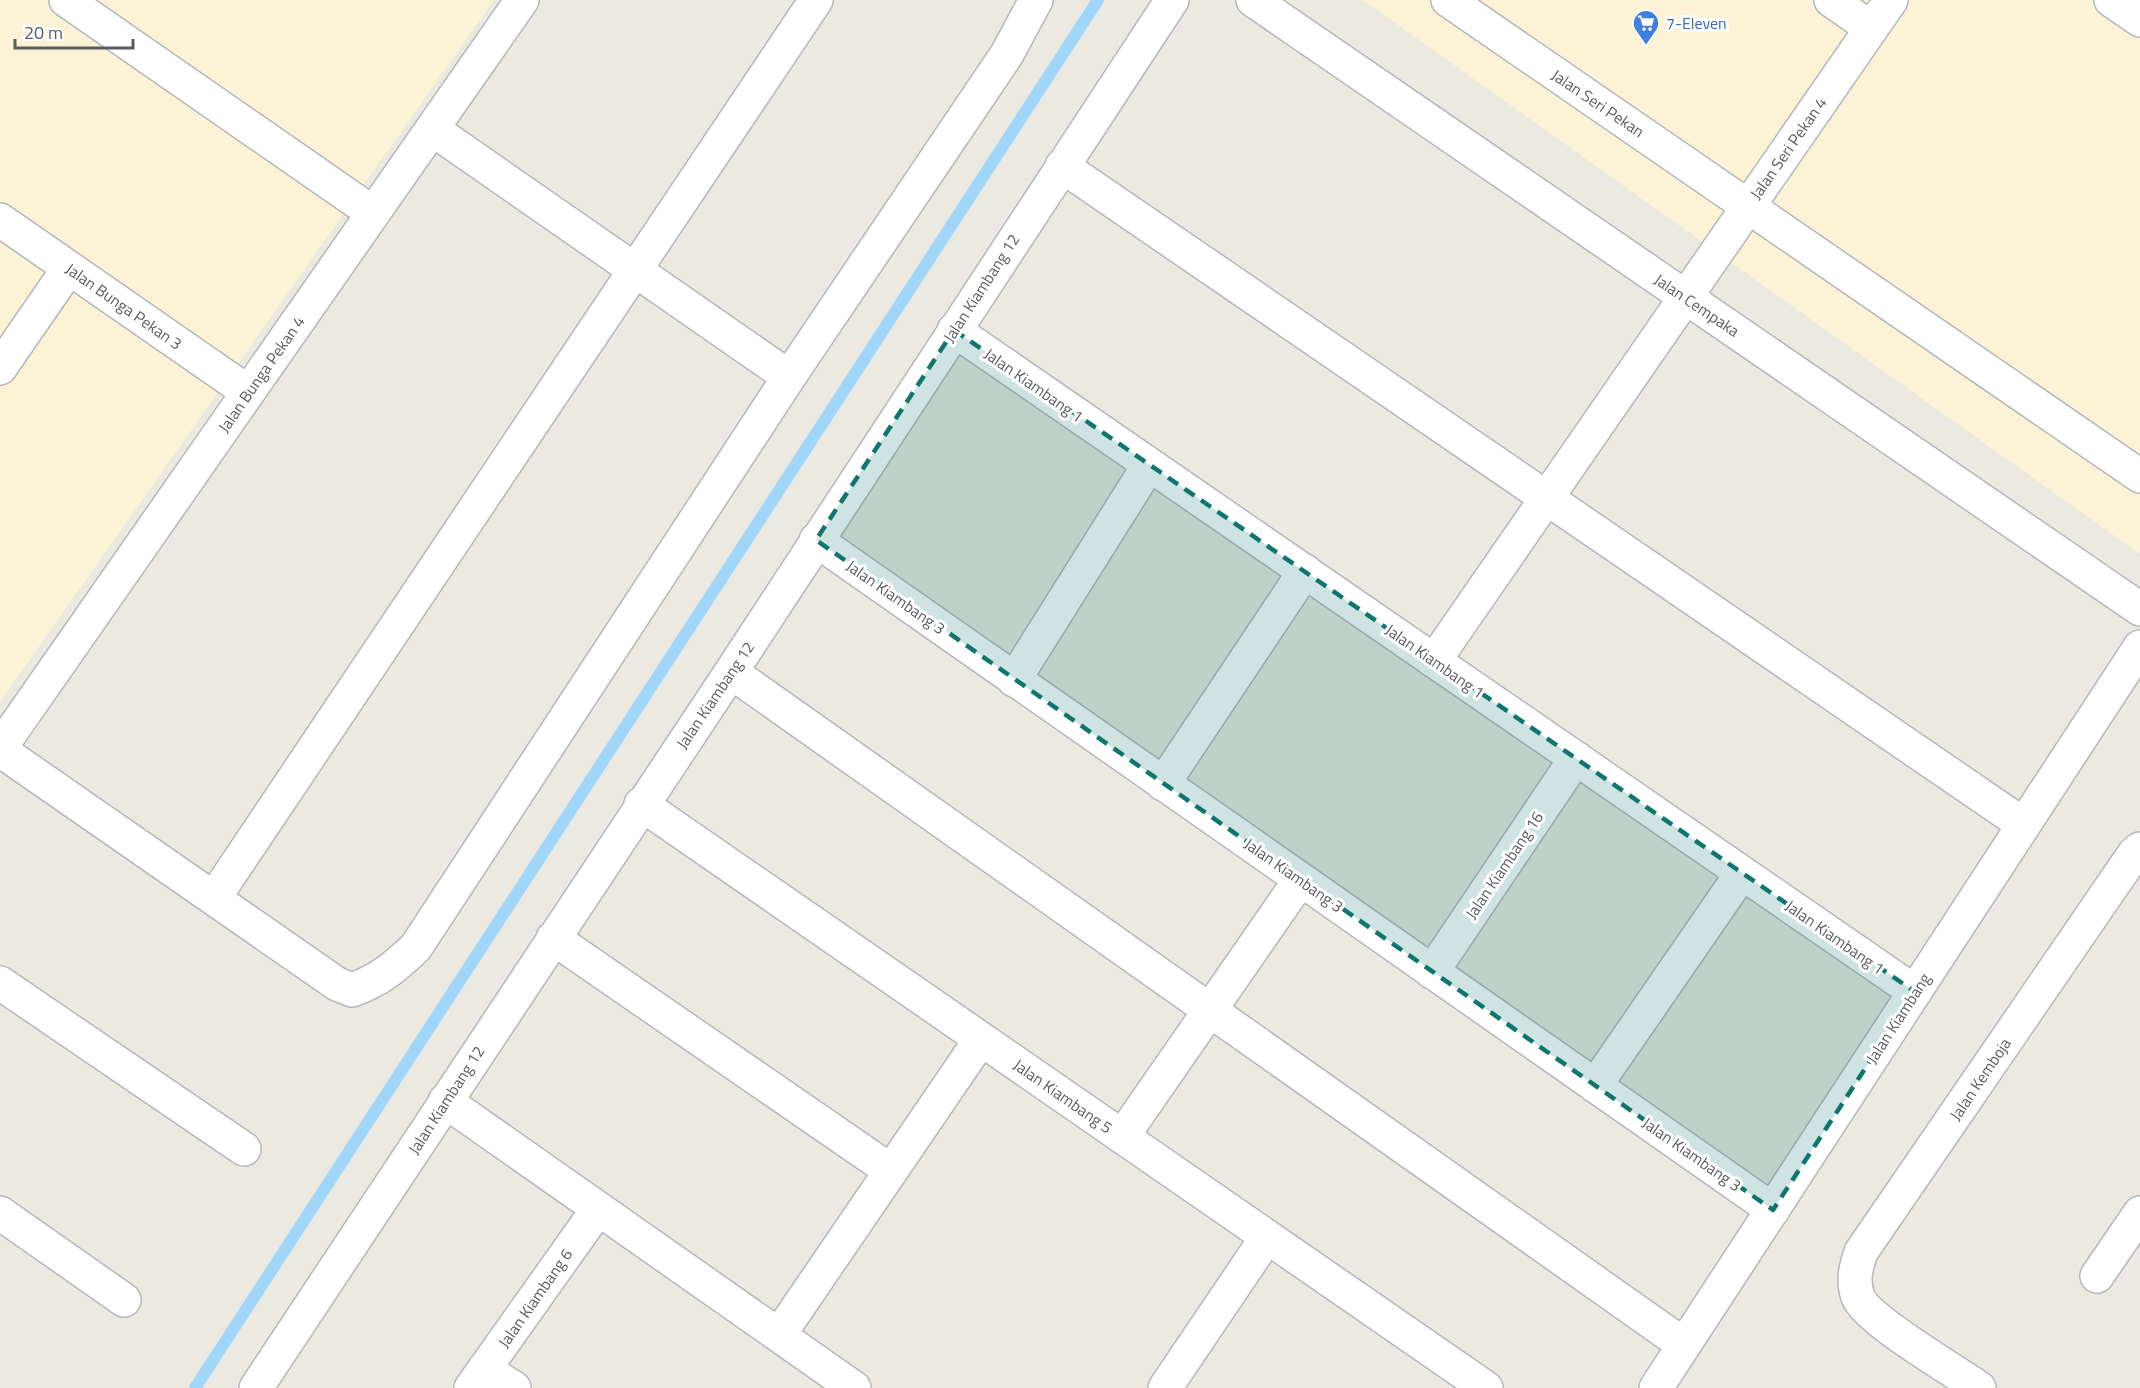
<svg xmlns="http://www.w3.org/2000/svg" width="2140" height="1388" font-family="'Titillium Web',sans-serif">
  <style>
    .commercial { fill: #fcf2d6 }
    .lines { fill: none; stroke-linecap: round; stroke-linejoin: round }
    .stream { stroke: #a1d6fb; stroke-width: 12 }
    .minor-casing { stroke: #b4b7bb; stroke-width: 36 }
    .minor { stroke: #fff; stroke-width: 33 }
    .marked { fill: #0f766e; fill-opacity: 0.2; stroke: #0f766e; stroke-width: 4.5; stroke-dasharray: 12 8; stroke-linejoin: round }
    .labels { text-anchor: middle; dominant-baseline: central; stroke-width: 6; stroke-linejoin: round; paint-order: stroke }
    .shop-label { font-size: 16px; fill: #366cbe; stroke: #fff; text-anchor: start }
    .street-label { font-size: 16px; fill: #5a5d61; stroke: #fff }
  </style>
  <rect width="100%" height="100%" fill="#ece9e1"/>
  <!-- commercial -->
  <path class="commercial" d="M0 0H494L0 702Z
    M1363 0H2140V554Z"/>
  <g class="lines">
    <!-- stream -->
    <path class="stream" d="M195 1388 1098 0"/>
    <!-- minor casing -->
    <g class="minor-casing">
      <path id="minor" d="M66 0 373 213
        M1253 0 2140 609
        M1448 0 2140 476
        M1831 0 1871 28
        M2111 0 2140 20
        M432 129 789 377
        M1062 166 2024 825
        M0 220 248 392
        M954 330 1915 992
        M0 368 69 268
        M816 540 1773 1210
        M1434 661 1891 0
        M731 672 1684 1345
        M1014 680 1149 465
        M0 748 522 0
        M0 750 337 984 352 990C380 980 395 967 416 947L789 377 1007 54 1036 0
        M1163 784 1305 571
        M641 804 1486 1388
        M214 898 816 0
        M553 938 891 1171
        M1432 972 1576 758
        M0 983 244 1149
        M1595 1086 1742 873
        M445 1101 854 1388
        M1122 1137 1300 880
        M0 1213 124 1300
        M2097 1276 2140 1213
        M779 1335 981 1039
        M484 1369 514 1388
        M256 1388 731 672 1172 0
        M471 1388 598 1209
        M1165 1388 1267 1237
        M1656 1388 2140 647
        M1979 1388C1955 1371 1867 1320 1858 1297 1852 1280 1856 1267 1861 1252L2134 854 2140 849"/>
    </g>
    <!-- minor -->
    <use href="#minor" class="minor"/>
  </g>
  <!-- marked area -->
  <path class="marked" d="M954 330 1915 992 1773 1210 816 540Z"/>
  <!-- icons -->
  <defs>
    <g id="supermarket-pin" transform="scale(1.35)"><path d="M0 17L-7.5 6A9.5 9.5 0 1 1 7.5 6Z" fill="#3f7fe0" stroke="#fff"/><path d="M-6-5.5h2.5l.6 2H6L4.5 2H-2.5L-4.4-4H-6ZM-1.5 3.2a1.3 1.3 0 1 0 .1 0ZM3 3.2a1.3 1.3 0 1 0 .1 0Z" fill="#fff"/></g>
  </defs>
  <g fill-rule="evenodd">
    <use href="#supermarket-pin" x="1646" y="23"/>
  </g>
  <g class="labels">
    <!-- shop labels -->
    <g class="shop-label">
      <text x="1666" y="23">7-Eleven</text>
    </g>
    <!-- street labels -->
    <g class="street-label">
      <text transform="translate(1598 103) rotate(34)">Jalan Seri Pekan</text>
      <text transform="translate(1788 148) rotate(-55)">Jalan Seri Pekan 4</text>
      <text transform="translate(981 288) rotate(-57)">Jalan Kiambang 12</text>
      <text transform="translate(1697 305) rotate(34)">Jalan Cempaka</text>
      <text transform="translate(124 306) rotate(35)">Jalan Bunga Pekan 3</text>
      <text transform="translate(261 374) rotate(-55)">Jalan Bunga Pekan 4</text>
      <text transform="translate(1034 385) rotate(35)">Jalan Kiambang 1</text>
      <text transform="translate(896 597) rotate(35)">Jalan Kiambang 3</text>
      <text transform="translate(1435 661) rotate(35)">Jalan Kiambang 1</text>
      <text transform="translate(715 695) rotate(-56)">Jalan Kiambang 12</text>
      <text transform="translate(1504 865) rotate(-56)">Jalan Kiambang 16</text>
      <text transform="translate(1294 875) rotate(35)">Jalan Kiambang 3</text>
      <text transform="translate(1835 937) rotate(35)">Jalan Kiambang 1</text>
      <text transform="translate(1898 1018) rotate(-57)">Jalan Kiambang</text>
      <text transform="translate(1980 1079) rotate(-56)">Jalan Kemboja</text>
      <text transform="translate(1063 1096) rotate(35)">Jalan Kiambang 5</text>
      <text transform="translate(446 1100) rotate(-57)">Jalan Kiambang 12</text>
      <text transform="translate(1692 1154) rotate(35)">Jalan Kiambang 3</text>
      <text transform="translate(535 1298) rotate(-55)">Jalan Kiambang 6</text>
    </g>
  </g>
  <!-- scale -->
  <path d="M15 39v9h118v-9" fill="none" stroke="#5a5d61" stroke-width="3"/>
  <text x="24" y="39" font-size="18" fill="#5a5d61" stroke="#ffffff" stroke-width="4.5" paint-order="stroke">20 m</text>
</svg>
